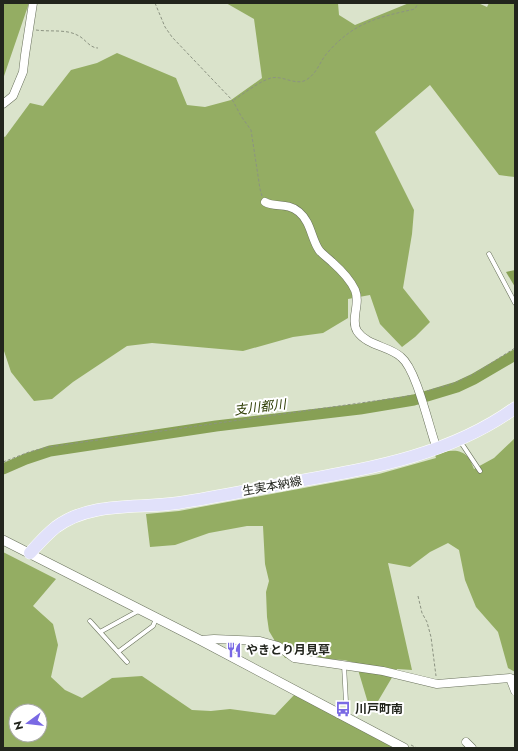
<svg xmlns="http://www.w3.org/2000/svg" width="518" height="751" font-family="Jost,'Noto Sans JP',sans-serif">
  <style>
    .forest { fill: #94ad63; fill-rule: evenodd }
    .water { fill: #87a055 }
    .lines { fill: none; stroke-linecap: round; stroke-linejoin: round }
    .river { stroke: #87a055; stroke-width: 11 }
    .service-casing { stroke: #6a725d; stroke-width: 5 }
    .minor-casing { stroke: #6a725d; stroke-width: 9 }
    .tertiary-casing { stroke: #6a725d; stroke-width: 10 }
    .primary-casing { stroke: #fff; stroke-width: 13 }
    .path { stroke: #8c9382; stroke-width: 1; stroke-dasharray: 3 2; stroke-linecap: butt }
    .service { stroke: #fff; stroke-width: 4 }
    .minor { stroke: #fff; stroke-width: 8 }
    .tertiary { stroke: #fff; stroke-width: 9 }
    .primary { stroke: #e1e1fa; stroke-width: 12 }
    .labels { text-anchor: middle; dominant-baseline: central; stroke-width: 4; stroke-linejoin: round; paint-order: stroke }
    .street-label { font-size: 12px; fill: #22251d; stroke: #fff }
    .poi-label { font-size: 12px; font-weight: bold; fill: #22251d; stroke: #fff; text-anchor: start }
    .water-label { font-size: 13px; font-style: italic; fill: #324109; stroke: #fff }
  </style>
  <rect width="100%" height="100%" fill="#dae3cb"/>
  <!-- forest -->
  <path class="forest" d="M3 3H29L3 79Z
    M226 3H338L339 15 355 25 409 3H478L487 7 489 3H515V177L499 175 430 85 375 132 414 210 412 234 403 288 430 322 415 337 402 347 380 324 370 295 348 299V318L323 333 293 337 243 351 152 343 127 346 73 382 52 399 34 401 11 372 3 348V136L5 137 30 103 43 106 71 70 97 63 117 53 176 78 187 105 205 107 231 100 262 78 254 19Z
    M515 438V672L508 668 498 632 476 607 465 580 459 550 448 543 430 552 410 567 388 563 412 670 397 669 371 713 356 663 344 660 285 658 269 631 267 617 266 592 269 581 265 564 263 526H247L209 533 175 545 150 547 146 514 179 511 379 474 436 458 435 455C446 451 459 447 468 457 471 460 472 465 474 469L494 458Z
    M3 552 56 579 33 606 53 624 58 645 51 677 65 690 82 698 112 678 142 676 192 710 211 711 230 709 275 715 295 694 398 748H3ZM16 711H40V735H16Z"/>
  <!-- water -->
  <path class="water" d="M515 270V287L506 272Z"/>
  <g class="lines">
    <!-- river -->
    <path class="river" d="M3 469 26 459 50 451 216 426 360 409 414 400 457 387 474 379 515 355"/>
    <!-- service casing -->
    <g class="service-casing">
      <path id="service" d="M489 254 515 303
        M460 441 480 471
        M90 621 127 662
        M100 632 140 610
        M118 652 153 626 156 619
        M344 665 346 702"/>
    </g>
    <!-- minor casing -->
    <g class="minor-casing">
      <path id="minor" d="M3 104 13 96 23 72 25 55 33 3
        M265 202C275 208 287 202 299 212 311 222 311 238 319 250 322 254 328 258 332 262 341 270 350 279 355 290 361 304 350 319 357 331 367 346 389 346 401 357 417 370 429 428 437 449
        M200 640 214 639 260 641 278 646 294 658 383 671 437 684 510 678 515 680
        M510 678 515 691
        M466 742 472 748"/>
    </g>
    <!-- tertiary casing -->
    <g class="tertiary-casing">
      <path id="tertiary" d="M3 540 200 640 404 748"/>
    </g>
    <!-- primary casing -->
    <g class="primary-casing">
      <path id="primary" d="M30 553C38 544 46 535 56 527 91 501 137 509 178 503 217 497 255 489 294 482 372 468 450 455 515 408"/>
    </g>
    <!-- path -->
    <path class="path" d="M155 3 165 27 172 37 233 101 241 116 251 130 260 189 262 196
      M36 30C49 32 66 29 77 35 85 38 89 48 98 48
      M234 100C243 94 260 81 271 78 282 75 296 86 306 80 318 73 320 60 329 51 355 22 379 17 415 9L418 3
      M427 391 452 384 474 374 515 348
      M3 462 29 452 48 447 403 397 412 395
      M418 596 422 613 427 622 431 637 436 676
      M411 745 417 748"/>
    <!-- service -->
    <use href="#service" class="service"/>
    <!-- minor -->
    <use href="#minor" class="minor"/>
    <!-- tertiary -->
    <use href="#tertiary" class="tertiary"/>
    <!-- primary -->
    <use href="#primary" class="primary"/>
  </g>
  <!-- icons -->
  <defs>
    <g id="restaurant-bare" transform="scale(1.2)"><path d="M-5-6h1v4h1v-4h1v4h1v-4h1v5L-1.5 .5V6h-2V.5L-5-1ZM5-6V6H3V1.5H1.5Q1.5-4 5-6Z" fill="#7969e4" stroke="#fff" stroke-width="2.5" paint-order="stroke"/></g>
    <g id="bus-bare" transform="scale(1.2)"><path d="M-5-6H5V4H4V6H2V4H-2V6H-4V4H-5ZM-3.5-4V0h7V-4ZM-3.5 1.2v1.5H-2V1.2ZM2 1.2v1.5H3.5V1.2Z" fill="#7969e4" stroke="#fff" stroke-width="2.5" paint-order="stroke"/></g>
  </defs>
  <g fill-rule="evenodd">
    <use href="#restaurant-bare" x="234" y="650"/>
    <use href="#bus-bare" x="343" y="709"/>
  </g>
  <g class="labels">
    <!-- street labels -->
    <g class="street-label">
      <text transform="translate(272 486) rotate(-10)">生実本納線</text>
    </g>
    <!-- poi labels -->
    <g class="poi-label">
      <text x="246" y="650">やきとり月見草</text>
      <text x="355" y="709">川戸町南</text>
    </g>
    <!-- water labels -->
    <g class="water-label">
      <text transform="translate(260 407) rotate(-7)">支川都川</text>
    </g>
  </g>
  <!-- border -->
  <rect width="518" height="751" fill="none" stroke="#22251d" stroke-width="8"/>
  <!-- north arrow -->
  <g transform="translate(28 723) rotate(255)"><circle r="19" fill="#ffffff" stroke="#a7a8a5"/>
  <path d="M0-3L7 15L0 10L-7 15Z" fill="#7969e4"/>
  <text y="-6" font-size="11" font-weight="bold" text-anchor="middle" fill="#22251d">N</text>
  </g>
</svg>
